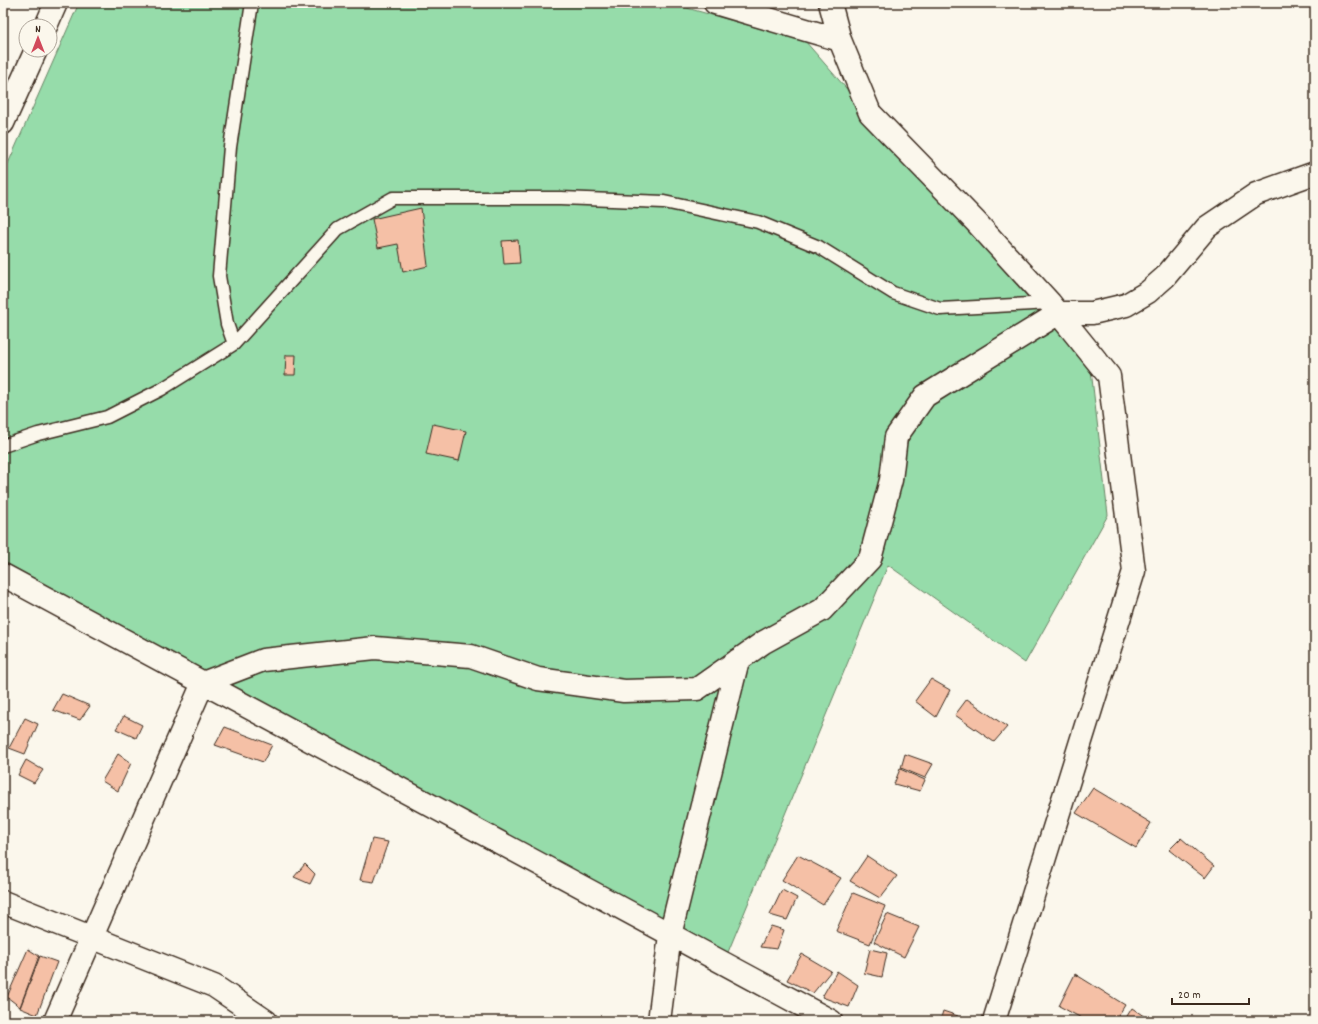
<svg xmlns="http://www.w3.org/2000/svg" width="1318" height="1024" font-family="Dekko,sans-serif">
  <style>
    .green { fill: #96dcaa; stroke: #688364 }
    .building { fill: #f5c0a6; stroke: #3b2a1e }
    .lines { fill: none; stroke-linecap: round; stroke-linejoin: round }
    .lane-casing { stroke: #3b2a1e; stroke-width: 15 }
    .street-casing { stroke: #3b2a1e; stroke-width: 25 }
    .secondary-casing { stroke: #3b2a1e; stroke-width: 25 }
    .lane { stroke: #fbf7ec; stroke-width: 12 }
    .street { stroke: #fbf7ec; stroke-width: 22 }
    .secondary { stroke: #fbf7ec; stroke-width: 22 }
  </style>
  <rect width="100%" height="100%" fill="#fbf7ec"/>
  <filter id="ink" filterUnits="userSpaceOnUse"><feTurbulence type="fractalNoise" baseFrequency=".025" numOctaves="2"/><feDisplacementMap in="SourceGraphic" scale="8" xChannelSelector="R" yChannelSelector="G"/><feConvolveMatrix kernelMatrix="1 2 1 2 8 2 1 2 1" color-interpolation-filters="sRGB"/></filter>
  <g filter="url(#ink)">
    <!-- green -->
    <path class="green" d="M79 3H669L805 41 1091 370 1108 515 1025 663 888 565 726 957 3 561V175Z"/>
    <!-- building -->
    <path class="building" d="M421 208 428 266 403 272 398 244 378 248 372 219Z
      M518 240 520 263 504 264 502 241Z
      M286 355H296L295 375H285Z
      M433 424 466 431 459 461 426 454Z
      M931 679 950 690 936 717 915 701Z
      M62 694 90 706 80 720 53 710Z
      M967 699 1007 727 994 742 955 715Z
      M124 716 142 725 136 738 116 729Z
      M25 718 38 724 25 754 9 748Z
      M225 727 272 745 263 762 215 745Z
      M118 754 131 763 118 791 102 781Z
      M905 754 933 764 925 778 901 768Z
      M26 760 43 770 34 783 18 775Z
      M900 769 925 780 920 791 894 784Z
      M1093 788 1151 823 1136 848 1076 813Z
      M1181 838 1214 866 1205 878 1169 850Z
      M372 839 388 842 374 882 360 880Z
      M798 855 841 878 823 905 782 880Z
      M867 856 897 876 880 898 850 881Z
      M305 864 315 874 310 884 294 877Z
      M782 890 797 898 787 920 770 915Z
      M853 893 885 906 870 944 836 931Z
      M887 914 919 927 904 957 874 942Z
      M771 926 784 930 777 949 760 947Z
      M28 949 39 956 20 1007 7 997Z
      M870 949 887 953 882 977 864 973Z
      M802 954 831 971 813 993 787 980Z
      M40 956 57 962 37 1015 20 1008Z
      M837 971 858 985 849 1007 822 997Z
      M1075 974 1125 1005 1115 1021H1087L1059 1006Z
      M1132 1008 1151 1021H1124Z
      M943 1011 958 1016 957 1021H940Z"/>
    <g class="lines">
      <!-- lane casing -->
      <g class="lane-casing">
        <path id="lane" d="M234 344 227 324 219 276 230 147 252 3
          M3 446 38 434 107 417 162 389 234 344 338 229 393 198H561L664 202 758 222 819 247 893 293 940 309 1050 303"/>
      </g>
      <!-- street casing -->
      <g class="street-casing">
        <path id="street" d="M715 3 840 40 870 113 976 222 1050 303 1109 376 1134 571 994 1021
          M830 3 840 40
          M3 575 831 1021
          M3 902 214 986 266 1021
          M55 1021 203 683 263 660 375 648 471 656 538 679 624 691 697 689 764 642 822 610 870 559 891 480 896 437 925 396 1059 313H1092L1126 305 1148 292 1165 277 1207 227 1256 194 1315 173
          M659 1021 670 935 738 660"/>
      </g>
      <!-- secondary casing -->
      <g class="secondary-casing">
        <path id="secondary" d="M46 26 56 3
          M3 123 36 50"/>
      </g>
      <!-- lane -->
      <use href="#lane" class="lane"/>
      <!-- street -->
      <use href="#street" class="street"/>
      <!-- secondary -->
      <use href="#secondary" class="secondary"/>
    </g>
  </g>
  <!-- margin -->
  <rect width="1318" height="1024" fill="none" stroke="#fbf7ec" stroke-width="16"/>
  <rect x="8" y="8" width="1302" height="1008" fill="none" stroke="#3b2a1e" stroke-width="1.5" filter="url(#ink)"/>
  <!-- north arrow -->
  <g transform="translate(38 38)"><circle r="19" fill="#fbf7ec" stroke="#aea59a"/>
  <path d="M0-3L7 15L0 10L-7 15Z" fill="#d1495b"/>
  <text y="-6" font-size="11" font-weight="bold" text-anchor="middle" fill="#3b2a1e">N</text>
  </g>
  <!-- scale -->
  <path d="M1172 998v6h77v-6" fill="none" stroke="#3b2a1e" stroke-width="2"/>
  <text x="1178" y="998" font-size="12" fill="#3b2a1e" stroke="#fbf7ec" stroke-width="3" paint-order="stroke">20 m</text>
</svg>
